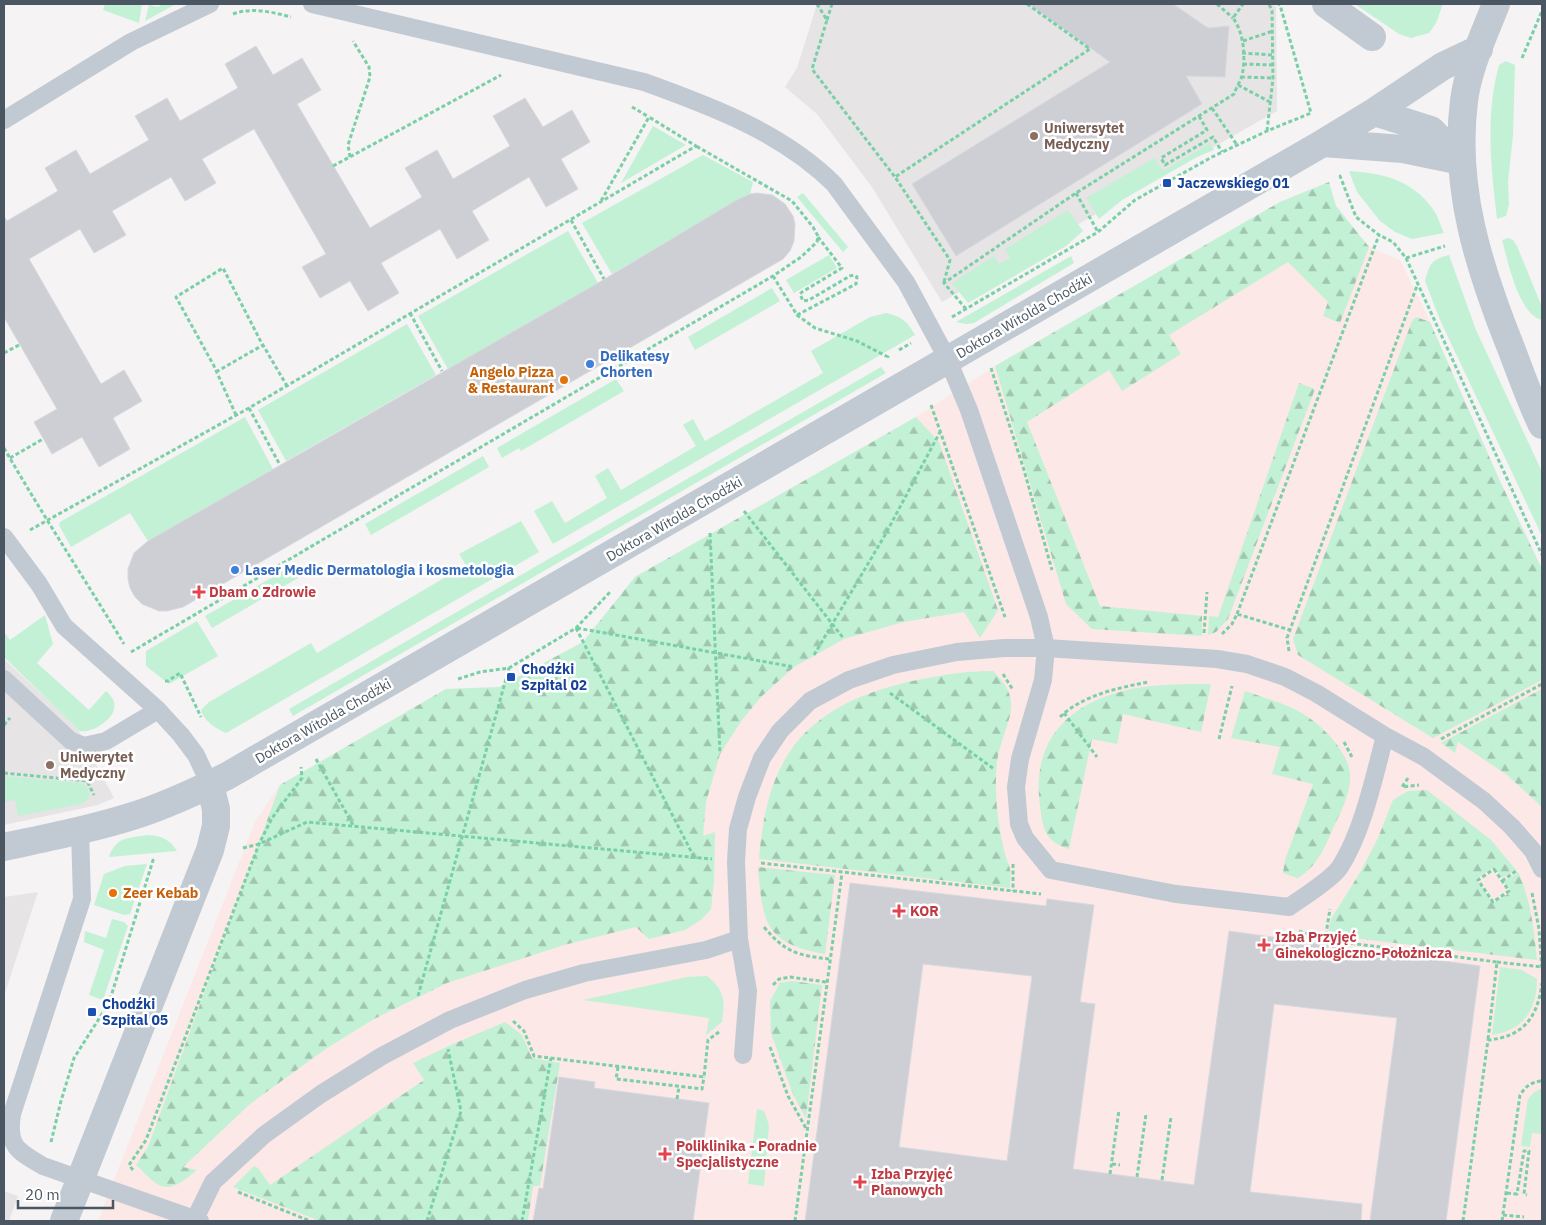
<svg xmlns="http://www.w3.org/2000/svg" width="1546" height="1225" font-family="'IBM Plex Sans',sans-serif">
  <style>
    .education { fill: #e6e4e5 }
    .medical { fill: #fce8e6 }
    .green { fill: #c3f1d5 }
    .forest { fill: url(#forest-firs) }
    .building { fill: #cdcfd5; stroke: #d7d9de; fill-rule: evenodd }
    .lines { fill: none; stroke-linecap: round; stroke-linejoin: round }
    .path { stroke: #7ad0a6; stroke-width: 3; stroke-dasharray: 4 2.5; stroke-linecap: butt }
    .service { stroke: #c1cad2; stroke-width: 18 }
    .minor { stroke: #c1cad2; stroke-width: 28 }
    .tertiary { stroke: #c1cad2; stroke-width: 28 }
    .education-dot { fill: #8d6e63; stroke: #fff; stroke-width: 2 }
    .transit-dot { fill: #1a4fb4; stroke: #fff; stroke-width: 2 }
    .shop-dot { fill: #3f7fe0; stroke: #fff; stroke-width: 2 }
    .food-dot { fill: #e8710a; stroke: #fff; stroke-width: 2 }
    .health-dot { fill: #e0444e; stroke: #fff; stroke-width: 2 }
    .labels { text-anchor: middle; dominant-baseline: central; stroke-width: 5; stroke-linejoin: round; paint-order: stroke }
    .education-label { font-size: 14px; font-weight: bold; fill: #785e54; stroke: #fff; text-anchor: start }
    .transit-label { font-size: 14px; font-weight: bold; fill: #164399; stroke: #fff; text-anchor: start }
    .street-label { font-size: 14px; fill: #4a5661; stroke: #fff }
    .shop-label { font-size: 14px; font-weight: bold; fill: #366cbe; stroke: #fff; text-anchor: start }
    .food-label { font-size: 14px; font-weight: bold; fill: #c56008; stroke: #fff; text-anchor: end }
    .health-label { font-size: 14px; font-weight: bold; fill: #be3a42; stroke: #fff; text-anchor: start }
  </style>
  <defs>
    <pattern id="forest-firs" width="22" height="20" patternUnits="userSpaceOnUse" patternTransform="scale(1.25)"><rect width="22" height="20" fill="#c3f1d5"/><path d="M5 1l3.5 6h-7zM16 11l3.5 6h-7z" fill="#a0c6b0"/></pattern>
  </defs>
  <rect width="100%" height="100%" fill="#f5f3f3"/>
  <!-- education -->
  <path class="education" d="M817 4H1272L1276 7 1277 111 942 302 872 187 817 114 785 87 797 68Z
    M4 659 76 726 114 798 98 805 4 825Z
    M38 892 4 996V897Z
    M4 1191 18 1196 9 1221H4Z"/>
  <!-- medical -->
  <path class="medical" d="M1329 182 1336 206 1369 247 1400 260 1430 322 1499 479 1542 569V1221H98L255 822 280 785 446 689 499 687 583 642 635 577 916 417 995 366 1280 202Z"/>
  <!-- green -->
  <path class="green" d="M105 4H142L139 23 103 10Z
    M160 4H176L145 21 149 5 159 7Z
    M1355 4H1443L1436 23 1429 33 1411 38 1399 34Z
    M1506 61 1515 65 1513 135 1508 182 1509 205 1506 216 1497 219C1491 167 1485 116 1499 65Z
    M653 126 686 145 621 183Z
    M1210 143 1214 150 1197 157 1122 200 1099 219 1086 198 1155 158 1163 171Z
    M703 155 753 182 750 194 735 201 612 274 582 223Z
    M1349 171C1382 173 1412 180 1432 208 1438 215 1440 225 1444 233L1412 239 1395 232 1380 221 1357 192Z
    M803 193 848 247 843 252 797 197Z
    M1068 210 1083 231 1066 246 968 303 952 283 994 256 999 264 1010 258 1005 249Z
    M568 231 598 283 448 369 418 316Z
    M1508 238 1513 240 1517 246 1542 307V320C1518 314 1508 261 1502 240Z
    M829 255 837 268 794 293 786 280Z
    M1449 255 1476 330 1542 472V536L1440 320 1425 281C1430 263 1431 260 1449 255Z
    M1071 256 1074 263 974 323 966 324 956 322Z
    M772 288 780 301 695 350 688 337Z
    M886 313C901 316 908 322 915 335L553 544 534 511 552 501 565 523 607 498 595 476 608 468 621 490 696 446 683 425 693 419 705 441 823 373 811 351 870 317Z
    M407 324 436 375 286 461 258 410Z
    M881 367 886 373 293 716 289 709Z
    M616 379 624 391 521 451 519 448 502 458 497 448Z
    M245 417 273 469 148 541 130 513 71 547 59 525 60 522Z
    M483 456 489 467 371 535 365 524Z
    M521 521 539 552 226 733C216 729 204 721 201 710L209 702 311 643 317 653 466 565 459 554Z
    M292 566 298 578 212 628 205 616Z
    M45 615 53 644 37 663 89 710 106 691C111 696 116 701 114 709 112 721 90 734 79 731L75 726 4 657V632L10 640Z
    M197 621 218 656 169 684 146 666V651Z
    M4 776 81 783C88 787 91 792 88 800L81 804 18 816 15 800 4 802Z
    M148 835C161 836 170 839 177 851L109 857C116 836 130 838 148 835Z
    M147 864 130 914 124 915 94 905 104 874 125 866Z
    M112 919 124 922 128 926 103 1000 89 995 104 950 84 942 85 931 106 938Z
    M1500 967 1522 970 1537 979C1537 1010 1523 1030 1492 1035Z
    M707 976C725 991 725 1000 722 1022L706 1035 709 1018 583 1000 687 977Z
    M1540 1089H1542V1134L1532 1133 1530 1147 1521 1146 1528 1099 1533 1093Z
    M757 1109 764 1111 769 1125 764 1186 748 1184Z"/>
  <!-- forest -->
  <path class="forest" d="M1329 182 1336 206 1369 247 1340 323 1323 316 1328 302 1288 262 1169 335 1181 354 1122 391 1109 370 1027 422 1100 606 1202 616V636L1092 629 1066 604 995 366 1280 202Z
    M1416 317 1430 322 1499 479 1542 569V680L1433 738 1298 655 1293 639 1412 321Z
    M1299 383 1315 389 1228 619 1216 632 1208 635 1209 616 1218 617Z
    M916 417 939 442 998 610 980 638 964 612 903 622 844 639 794 667 762 696 742 720 720 754 706 802 703 836 715 832 714 881 711 909 701 920 685 930 649 939 636 927 564 945 447 983 374 1019 327 1048 250 1104 183 1167 197 1170C167 1195 163 1192 136 1165L148 1147 280 785 446 689 499 687 583 642 635 577Z
    M993 671C1023 701 1009 714 1000 748 997 757 996 769 996 778 995 803 999 830 1005 854 1006 859 1009 864 1010 869 1011 875 1010 882 1010 888L759 859C762 822 769 781 791 750 828 697 899 681 959 673 970 671 982 672 993 671Z
    M1211 684 1201 732 1123 714 1117 744 1092 739 1069 849C1045 842 1043 829 1040 806 1031 740 1068 703 1131 689 1157 684 1184 684 1211 684Z
    M1542 689V807L1507 775 1458 742 1455 753 1441 743Z
    M1245 691C1261 697 1280 702 1296 710 1317 720 1349 750 1350 775 1351 792 1341 812 1334 826 1326 845 1316 869 1297 878L1283 873 1285 860 1313 784 1272 774 1280 747 1231 738Z
    M1427 790 1491 840 1516 870 1502 878 1494 867 1476 879 1493 903 1511 892 1504 882 1518 872C1531 900 1534 930 1537 960L1328 935 1331 919 1361 871 1378 838 1393 800 1408 791Z
    M758 867 835 875 825 954C764 943 763 923 758 867Z
    M792 981 822 985 806 1119 792 1092 771 1033 770 1001 780 983Z
    M505 1022 522 1035 532 1058 560 1063 540 1186H533L528 1221H320L233 1187 254 1166 258 1168 270 1185 424 1080 413 1063 453 1044Z"/>
  <!-- building -->
  <path class="building" d="M1029 4H1173L1208 28 1229 26 1225 77 1186 76 1202 104 956 256 912 184 1110 62Z
    M256 46 273 75 302 58 321 90 297 104 370 228 422 197 405 168 437 150 453 179 510 146 493 116 525 98 543 127 572 110 590 142 561 159 578 189 546 207 529 177 472 211 489 240 457 259 440 229 381 263 399 293 368 311 350 281 320 298 302 267 326 254 254 129 202 159 216 183 185 201 171 177 112 211 126 235 94 253 80 229 29 259 101 384 124 370 142 401 113 418 130 449 99 467 82 437 52 454 34 422 57 409 4 317V216L7 221 58 191 45 168 76 150 90 174 149 140 135 116 167 98 180 121 238 88 225 64Z
    M757 193 772 195 778 199 785 204 793 216 795 224 794 241 790 251 783 259 183 607 167 611H159L142 604 135 597 130 588 128 579V569L134 553 148 541 598 283 735 201 750 194Z
    M850 883 1046 906 1047 899 1094 905 1080 1002 1095 1004 1073 1169 1194 1185 1229 931 1480 966 1446 1221H1370L1397 1018 1274 1004 1250 1192 1362 1204 1361 1221H805ZM923 964 1032 976 1007 1161 899 1147Z
    M559 1077 595 1082 594 1088 709 1103 693 1221H533L539 1188 543 1189Z"/>
  <g class="lines">
    <!-- path -->
    <path class="path" d="M817 4 827 20 812 69 895 177
      M1217 4 1233 18
      M233 14C252 7 272 12 291 17
      M827 20 832 4
      M1243 41 1273 31
      M1242 53 1273 55
      M1522 58 1542 11
      M1243 64 1273 65
      M1241 77 1273 78
      M1238 85 1270 102
      M632 107 649 117
      M1212 108 1237 145
      M1199 116 1207 130 1161 158 1165 165 1213 137 1222 152
      M1267 131 1273 78 1272 11 1269 4
      M350 157 348 145 370 77 369 67 353 41
      M333 166 501 75
      M1339 176H1340L1356 217 1379 235 1393 242 1406 258 1445 246
      M1076 193 1098 232
      M571 220 604 279
      M1406 258 1542 555
      M773 276 797 315 815 328 857 341 888 357 887 358
      M944 282 950 260 895 177 1090 49 1027 4
      M966 309 944 283 1076 193 1234 94C1236 88 1240 82 1242 76 1246 57 1244 33 1233 18L1243 4
      M410 313 442 371
      M797 315 856 284 857 277 854 275 850 276 809 300 803 301 800 294 802 292 842 268 818 237
      M952 317 1098 232 1135 200 1212 157 1267 131 1311 113 1280 5 1278 4
      M899 350 911 343
      M4 353 19 345
      M991 368 1024 470 1052 570
      M216 372 263 345
      M931 405 1005 617
      M249 408 280 465
      M236 415 214 366 176 297 223 268 260 340 287 386
      M4 448C42 514 84 578 124 644
      M10 458 43 439
      M744 511 844 639
      M30 530 249 408 696 146 649 117 601 201
      M710 533 720 754
      M1237 614 1379 235
      M576 628 694 857
      M577 628 794 667
      M1204 633 1207 592
      M1222 634 1232 624 1237 614 1290 630
      M1289 651 1287 638 1418 283
      M131 652 773 276 801 257 817 242 818 236 813 227 792 201 696 146
      M814 655 885 535 940 432
      M1003 674 1013 690
      M458 679 480 672 509 668 576 628 611 591
      M165 681H168L180 673 201 717
      M890 693 994 769
      M1064 713 1097 757
      M1060 717C1083 695 1118 688 1148 682
      M4 725 10 718
      M1219 739 1232 686
      M1441 739 1542 684
      M1344 742 1353 759
      M316 759 353 825
      M4 773 87 781 94 795
      M1408 778 1402 787 1419 785
      M243 848 259 844 307 822 712 859
      M761 863 1041 894
      M1013 864V891
      M1494 869 1509 891 1493 902 1478 880Z
      M1502 881 1516 871
      M1532 893 1539 929 1542 971
      M764 927C786 953 797 955 829 959
      M1299 931 1325 940 1330 909
      M1325 940 1497 962 1488 1040
      M1497 962 1542 967
      M773 985 779 979 790 977 826 982
      M418 996 509 668
      M513 1021 524 1031 534 1056 704 1077 708 1040 719 1032
      M770 1047 788 1096 807 1130
      M618 1067 616 1079 702 1089 704 1077
      M677 1099 679 1087
      M51 1142 61 1101 74 1058 109 1003 154 857
      M1112 1164 1120 1165
      M133 1170 129 1165 146 1140 259 844 272 818 302 778 301 767
      M1110 1174 1119 1110
      M1137 1177 1146 1114
      M1162 1180 1171 1117
      M238 1192 310 1221
      M1507 1193 1517 1194 1524 1151H1529L1524 1194 1527 1195
      M1503 1215 1524 1217
      M427 1221 461 1111 448 1049
      M522 1221 551 1058
      M795 1221 842 873
      M1463 1221 1488 1040C1524 1037 1538 1016 1542 983
      M1502 1221 1520 1095C1526 1086 1531 1082 1542 1081"/>
    <!-- service -->
    <path class="service" d="M312 4 644 82C711 106 783 133 834 184L906 282 948 360 969 410 1039 617 1046 648 1043 680 1020 759 1016 787 1019 824 1025 838 1051 870 1176 894 1289 907C1302 898 1332 879 1340 867 1363 831 1374 777 1385 736
      M4 120 131 42 210 4
      M4 537 39 584 64 626 158 710 181 735 196 755 210 785
      M4 679 71 741 84 746 106 741 158 710
      M80 830 82 899 12 1114C7 1146 17 1151 43 1166L200 1221
      M743 1055 748 991 739 939 736 861 738 829 747 797 762 758 780 731 810 701 849 680 893 665 957 652 1004 648H1046L1217 659 1247 664 1285 677 1316 693 1385 736 1424 757 1484 801 1512 827 1533 851 1542 869
      M195 1219 213 1182 264 1135 321 1094 382 1056 450 1020 525 990 584 973 706 950 739 939"/>
    <!-- minor -->
    <path class="minor" d="M1326 4 1372 37
      M64 1221 210 850 216 826V809L210 785"/>
    <!-- tertiary -->
    <path class="tertiary" d="M1496 4C1484 35 1468 68 1464 101 1453 188 1479 268 1511 348 1521 374 1530 400 1542 425
      M1374 112 1431 130 1461 161
      M1323 143 1403 149 1461 161
      M4 847C50 837 97 828 142 813 171 803 199 790 227 776L1323 143 1374 112 1443 66 1479 49"/>
  </g>
  <!-- markers -->
  <g class="education-dot">
    <circle cx="1034" cy="136" r="5"/>
    <circle cx="50" cy="765" r="5"/>
  </g>
  <g class="transit-dot">
    <rect x="1162" y="178" width="10" height="10" rx="2.5"/>
    <rect x="506" y="672" width="10" height="10" rx="2.5"/>
    <rect x="87" y="1007" width="10" height="10" rx="2.5"/>
  </g>
  <g class="shop-dot">
    <circle cx="590" cy="364" r="5"/>
    <circle cx="235" cy="570" r="5"/>
  </g>
  <g class="food-dot">
    <circle cx="564" cy="380" r="5"/>
    <circle cx="113" cy="893" r="5"/>
  </g>
  <g class="health-dot">
    <path d="M196.5 584.5h5v5h5v5h-5v5h-5v-5h-5v-5h5z"/>
    <path d="M896.5 903.5h5v5h5v5h-5v5h-5v-5h-5v-5h5z"/>
    <path d="M1261.5 937.5h5v5h5v5h-5v5h-5v-5h-5v-5h5z"/>
    <path d="M662.5 1146.5h5v5h5v5h-5v5h-5v-5h-5v-5h5z"/>
    <path d="M857.5 1174.5h5v5h5v5h-5v5h-5v-5h-5v-5h5z"/>
  </g>
  <g class="labels">
    <!-- education labels -->
    <g class="education-label">
      <text x="1044" y="128">Uniwersytet<tspan x="1044" dy="16">Medyczny</tspan></text>
      <text x="60" y="757">Uniwerytet<tspan x="60" dy="16">Medyczny</tspan></text>
    </g>
    <!-- transit labels -->
    <g class="transit-label">
      <text x="1177" y="183">Jaczewskiego 01</text>
      <text x="521" y="669">Chodźki<tspan x="521" dy="16">Szpital 02</tspan></text>
      <text x="102" y="1004">Chodźki<tspan x="102" dy="16">Szpital 05</tspan></text>
    </g>
    <!-- street labels -->
    <g class="street-label">
      <text transform="translate(1024 316) rotate(-30)">Doktora Witolda Chodźki</text>
      <text transform="translate(674 519) rotate(-30)">Doktora Witolda Chodźki</text>
      <text transform="translate(323 721) rotate(-30)">Doktora Witolda Chodźki</text>
    </g>
    <!-- shop labels -->
    <g class="shop-label">
      <text x="600" y="356">Delikatesy<tspan x="600" dy="16">Chorten</tspan></text>
      <text x="245" y="570">Laser Medic Dermatologia i kosmetologia</text>
    </g>
    <!-- food labels -->
    <g class="food-label">
      <text x="554" y="372">Angelo Pizza<tspan x="554" dy="16">&amp; Restaurant</tspan></text>
      <text x="123" y="893" text-anchor="start">Zeer Kebab</text>
    </g>
    <!-- health labels -->
    <g class="health-label">
      <text x="209" y="592">Dbam o Zdrowie</text>
      <text x="910" y="911">KOR</text>
      <text x="1275" y="937">Izba Przyjęć<tspan x="1275" dy="16">Ginekologiczno-Położnicza</tspan></text>
      <text x="676" y="1146">Poliklinika - Poradnie<tspan x="676" dy="16">Specjalistyczne</tspan></text>
      <text x="871" y="1174">Izba Przyjęć<tspan x="871" dy="16">Planowych</tspan></text>
    </g>
  </g>
  <!-- border -->
  <rect width="1546" height="1225" fill="none" stroke="#4a5661" stroke-width="10"/>
  <!-- scale -->
  <path d="M18 1200v8h95v-8" fill="none" stroke="#4a5661" stroke-width="2.5"/>
  <text x="25" y="1200" font-size="15" fill="#4a5661" stroke="#ffffff" stroke-width="4" paint-order="stroke">20 m</text>
</svg>
